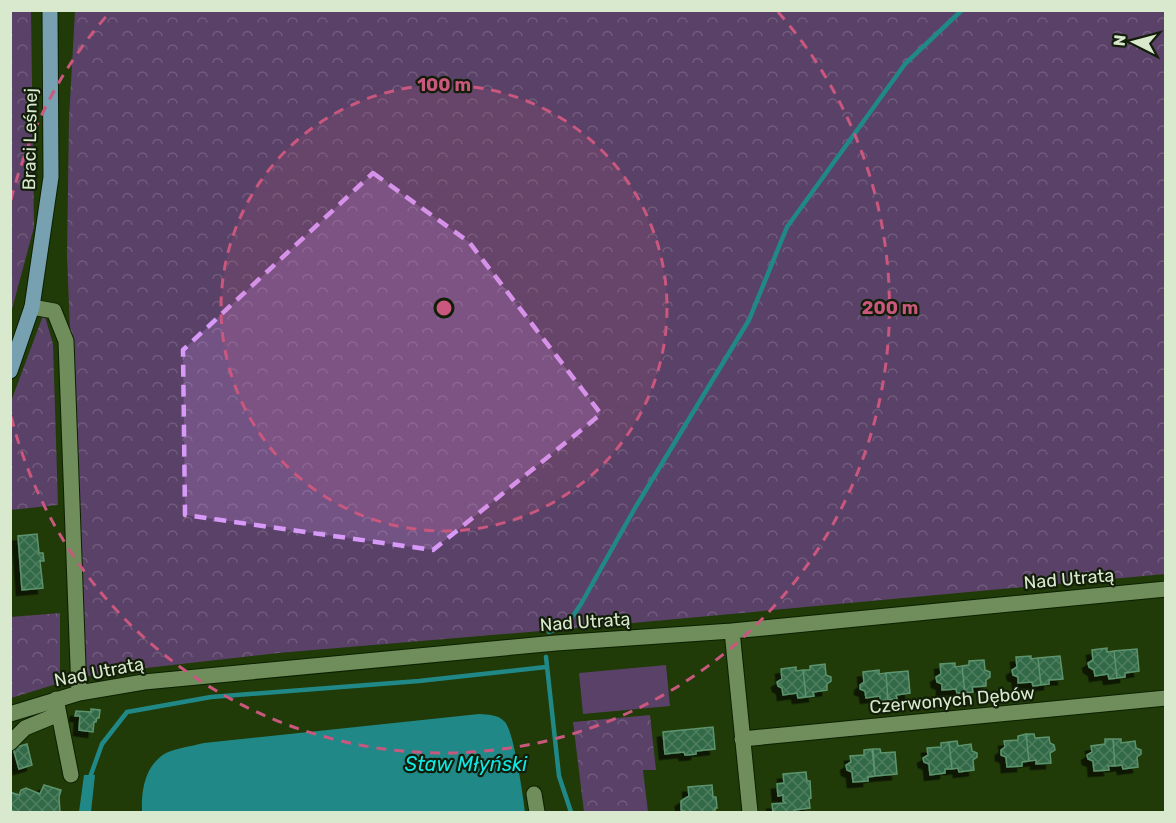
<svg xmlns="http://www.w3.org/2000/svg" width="1176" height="823" font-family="Rubik,sans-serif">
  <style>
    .forest { fill: url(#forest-crowns) }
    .garden { fill: #5a4167 }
    .water { fill: #208987 }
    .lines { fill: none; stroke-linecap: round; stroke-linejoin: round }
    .stream { stroke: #208987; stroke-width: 4.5 }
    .building { fill: url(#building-cross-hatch); stroke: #5d946e; stroke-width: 1.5; filter: url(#shadow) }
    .minor-casing { stroke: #0c2000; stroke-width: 17 }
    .major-casing { stroke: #0c2000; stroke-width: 17 }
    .minor { stroke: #6f8e5b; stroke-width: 15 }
    .major { stroke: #77a1b1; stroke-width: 15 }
    .marked { fill: #d89af8; fill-opacity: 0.2; stroke: #d89af8; stroke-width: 4.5; stroke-dasharray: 12 8; stroke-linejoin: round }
    .ring { fill: none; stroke: #c9577e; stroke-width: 3; stroke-dasharray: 10 8 }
    .labels { text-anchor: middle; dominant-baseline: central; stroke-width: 4.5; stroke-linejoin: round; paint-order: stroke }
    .street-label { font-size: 18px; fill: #d8e9ce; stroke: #121e09 }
    .water-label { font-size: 20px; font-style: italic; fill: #0ee7e5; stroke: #121e09 }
    .centre { fill: #c9577e; stroke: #121e09; stroke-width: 3 }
    .ring-label { font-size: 18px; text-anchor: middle; font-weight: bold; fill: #c9577e; stroke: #121e09; stroke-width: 4.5; stroke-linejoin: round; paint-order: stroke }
  </style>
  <defs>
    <pattern id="forest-crowns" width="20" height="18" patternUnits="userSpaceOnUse" patternTransform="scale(1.5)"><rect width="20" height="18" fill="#5a4167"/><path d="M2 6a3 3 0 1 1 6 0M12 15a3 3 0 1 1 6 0" fill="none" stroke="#715c7c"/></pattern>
    <pattern id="building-cross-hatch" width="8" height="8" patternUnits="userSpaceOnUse" patternTransform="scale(1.5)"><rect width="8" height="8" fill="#336946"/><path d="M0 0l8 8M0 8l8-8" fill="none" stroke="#507e60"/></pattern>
    <filter id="shadow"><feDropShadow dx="-5.5" dy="5.5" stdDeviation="0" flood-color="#0009"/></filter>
  </defs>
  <rect width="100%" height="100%" fill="#203a08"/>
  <!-- forest -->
  <path class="forest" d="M11 10 31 11 34 227 11 313Z
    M75 11H1165V574L589 627 278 653 111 672 84 677 67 256 69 118Z
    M44 313 53 344 58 505 11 510 10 404Z
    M60 613V683L11 698V617Z
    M650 715 656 770H643L648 812H584L573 722Z"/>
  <!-- garden -->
  <path class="garden" d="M666 665 670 706 583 714 579 673Z"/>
  <!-- water -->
  <path class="water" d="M479 714C488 715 498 714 505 722 514 732 523 796 525 812H142C141 790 145 765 166 753 177 748 192 746 204 743Z
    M84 775H95L91 812H79Z"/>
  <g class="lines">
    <!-- stream -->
    <path class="stream" d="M549 632 567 625 581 604 635 508 749 320 787 227 905 64 962 10
      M546 657 559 776 571 812
      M89 780 102 744 127 712 211 697 419 681 546 667"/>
  </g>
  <!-- building -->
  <path class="building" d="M37 534 39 553H43L44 561H40L43 588 22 590 18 536Z
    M1107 648V652L1114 651 1117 678 1109 679 1108 674 1095 676 1094 670 1089 667 1088 663 1093 660 1092 650Z
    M1137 649 1139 671 1125 673V677L1117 678 1114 651Z
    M1031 656V659L1038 658 1041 685 1033 686 1032 682 1018 683V677L1013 675 1012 670 1017 667 1016 657Z
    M1060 656 1063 679 1049 680V684L1041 685 1038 658Z
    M984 660 985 670 990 672V677L986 680V686L972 687 973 692 965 693 962 666 969 665V661Z
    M955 663V667L962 666 965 693H957L956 689 942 690V684L937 682 936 677 941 674 940 664Z
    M825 664 826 675 831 677V681L827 684V690L813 692 814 696 806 697 803 670H810V666Z
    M796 667V671L803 670 806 697 798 698 797 693 783 695 782 688 778 686 777 682 782 679 781 669Z
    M879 670V674L886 673 888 700 880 701V696L866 698 865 691 860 689V685L864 682 863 672Z
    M908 671 910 693 896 695 897 699 888 700 886 673Z
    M91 709 100 710 99 718H97L96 722H94L93 732 79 730 80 716H75L76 711 91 712Z
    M713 727 715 749 696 751V754L687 755H685L684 752 665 754 663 732Z
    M1026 734H1034L1035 738 1049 737 1050 743 1054 745 1055 750 1050 753 1051 763 1036 764V760L1029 761Z
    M1026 734 1029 761 1022 762V766L1007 767 1006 757 1001 755V750L1005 747 1004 741 1018 740V736Z
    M1105 739H1113L1115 766H1108L1109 770 1094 771 1093 761 1088 759 1087 755 1092 752 1091 746 1105 744Z
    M1113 739H1121V743L1135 741 1136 748 1141 750V754L1137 757 1138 767 1123 769 1122 765 1115 766Z
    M957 741 958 746 971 744 972 751 977 753V757L973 760 974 770 959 772 958 768 952 769 949 742Z
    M949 742 952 769H945V773L930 775 929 764 924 762 923 758 928 755 927 748 941 747V743Z
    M27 744 32 765 19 769 13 748Z
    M872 749 875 776 868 777V781L853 782 852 772 847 770 846 765 851 762 850 756 864 755V750Z
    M873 749H880L881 753 895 752 897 774 875 776Z
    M806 772 807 781H810L811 798 809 799 810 808 794 810 795 812H773L772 804 786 803 783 801V795L778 796 777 784 784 783 783 774Z
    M44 785 61 790 59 797 60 812H17L10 810V792L19 795 21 790 26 788 40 794Z
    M712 785 713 797H716L717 808H715V812H687L681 810V801L689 796 688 787Z"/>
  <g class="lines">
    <!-- minor casing -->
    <g class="minor-casing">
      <path id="minor" d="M32 307 54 311 66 341 79 693
        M732 631 750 812
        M56 699 71 775
        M10 714 79 693 144 682 556 643 732 631 1166 589
        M742 739 1166 698
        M10 743 25 728 59 714
        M534 794 537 812"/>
    </g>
    <!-- major casing -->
    <g class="major-casing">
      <path id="major" d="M10 371 32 307 51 177 50 10"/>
    </g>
    <!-- minor -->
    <use href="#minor" class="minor"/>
    <!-- major -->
    <use href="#major" class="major"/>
  </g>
  <!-- marked area -->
  <path class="marked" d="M373 173 469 242 601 414 433 550 185 515 183 350Z"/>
  <!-- distance rings -->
  <circle cx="444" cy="308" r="223" fill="#c9577e" fill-opacity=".12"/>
  <g class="ring">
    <circle cx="444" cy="308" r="223"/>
    <path d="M11 200A446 446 0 0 1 110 12M778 12A446 446 0 1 1 11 416"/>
  </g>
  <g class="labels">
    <!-- street labels -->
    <g class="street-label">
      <text transform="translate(30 139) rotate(-89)">Braci Leśnej</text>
      <text transform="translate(1069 579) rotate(-5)">Nad Utratą</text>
      <text transform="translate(585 622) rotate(-4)">Nad Utratą</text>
      <text transform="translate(99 672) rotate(-11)">Nad Utratą</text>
      <text transform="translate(952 700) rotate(-5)">Czerwonych Dębów</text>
    </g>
    <!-- water labels -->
    <g class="water-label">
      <text x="466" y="764">Staw Młyński</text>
    </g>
  </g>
  <circle cx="444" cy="308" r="9" class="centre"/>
  <g class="ring-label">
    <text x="444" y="91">100 m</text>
    <text x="890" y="314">200 m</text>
  </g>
  <!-- border -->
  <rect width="1176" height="823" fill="none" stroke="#d8e9ce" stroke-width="24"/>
  <!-- north arrow -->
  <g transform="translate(1134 42) rotate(276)" stroke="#121e09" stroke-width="4.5" paint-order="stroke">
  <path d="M0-4.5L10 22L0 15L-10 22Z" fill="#d8e9ce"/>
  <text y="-9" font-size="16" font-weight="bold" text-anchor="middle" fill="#d8e9ce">N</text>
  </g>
</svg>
